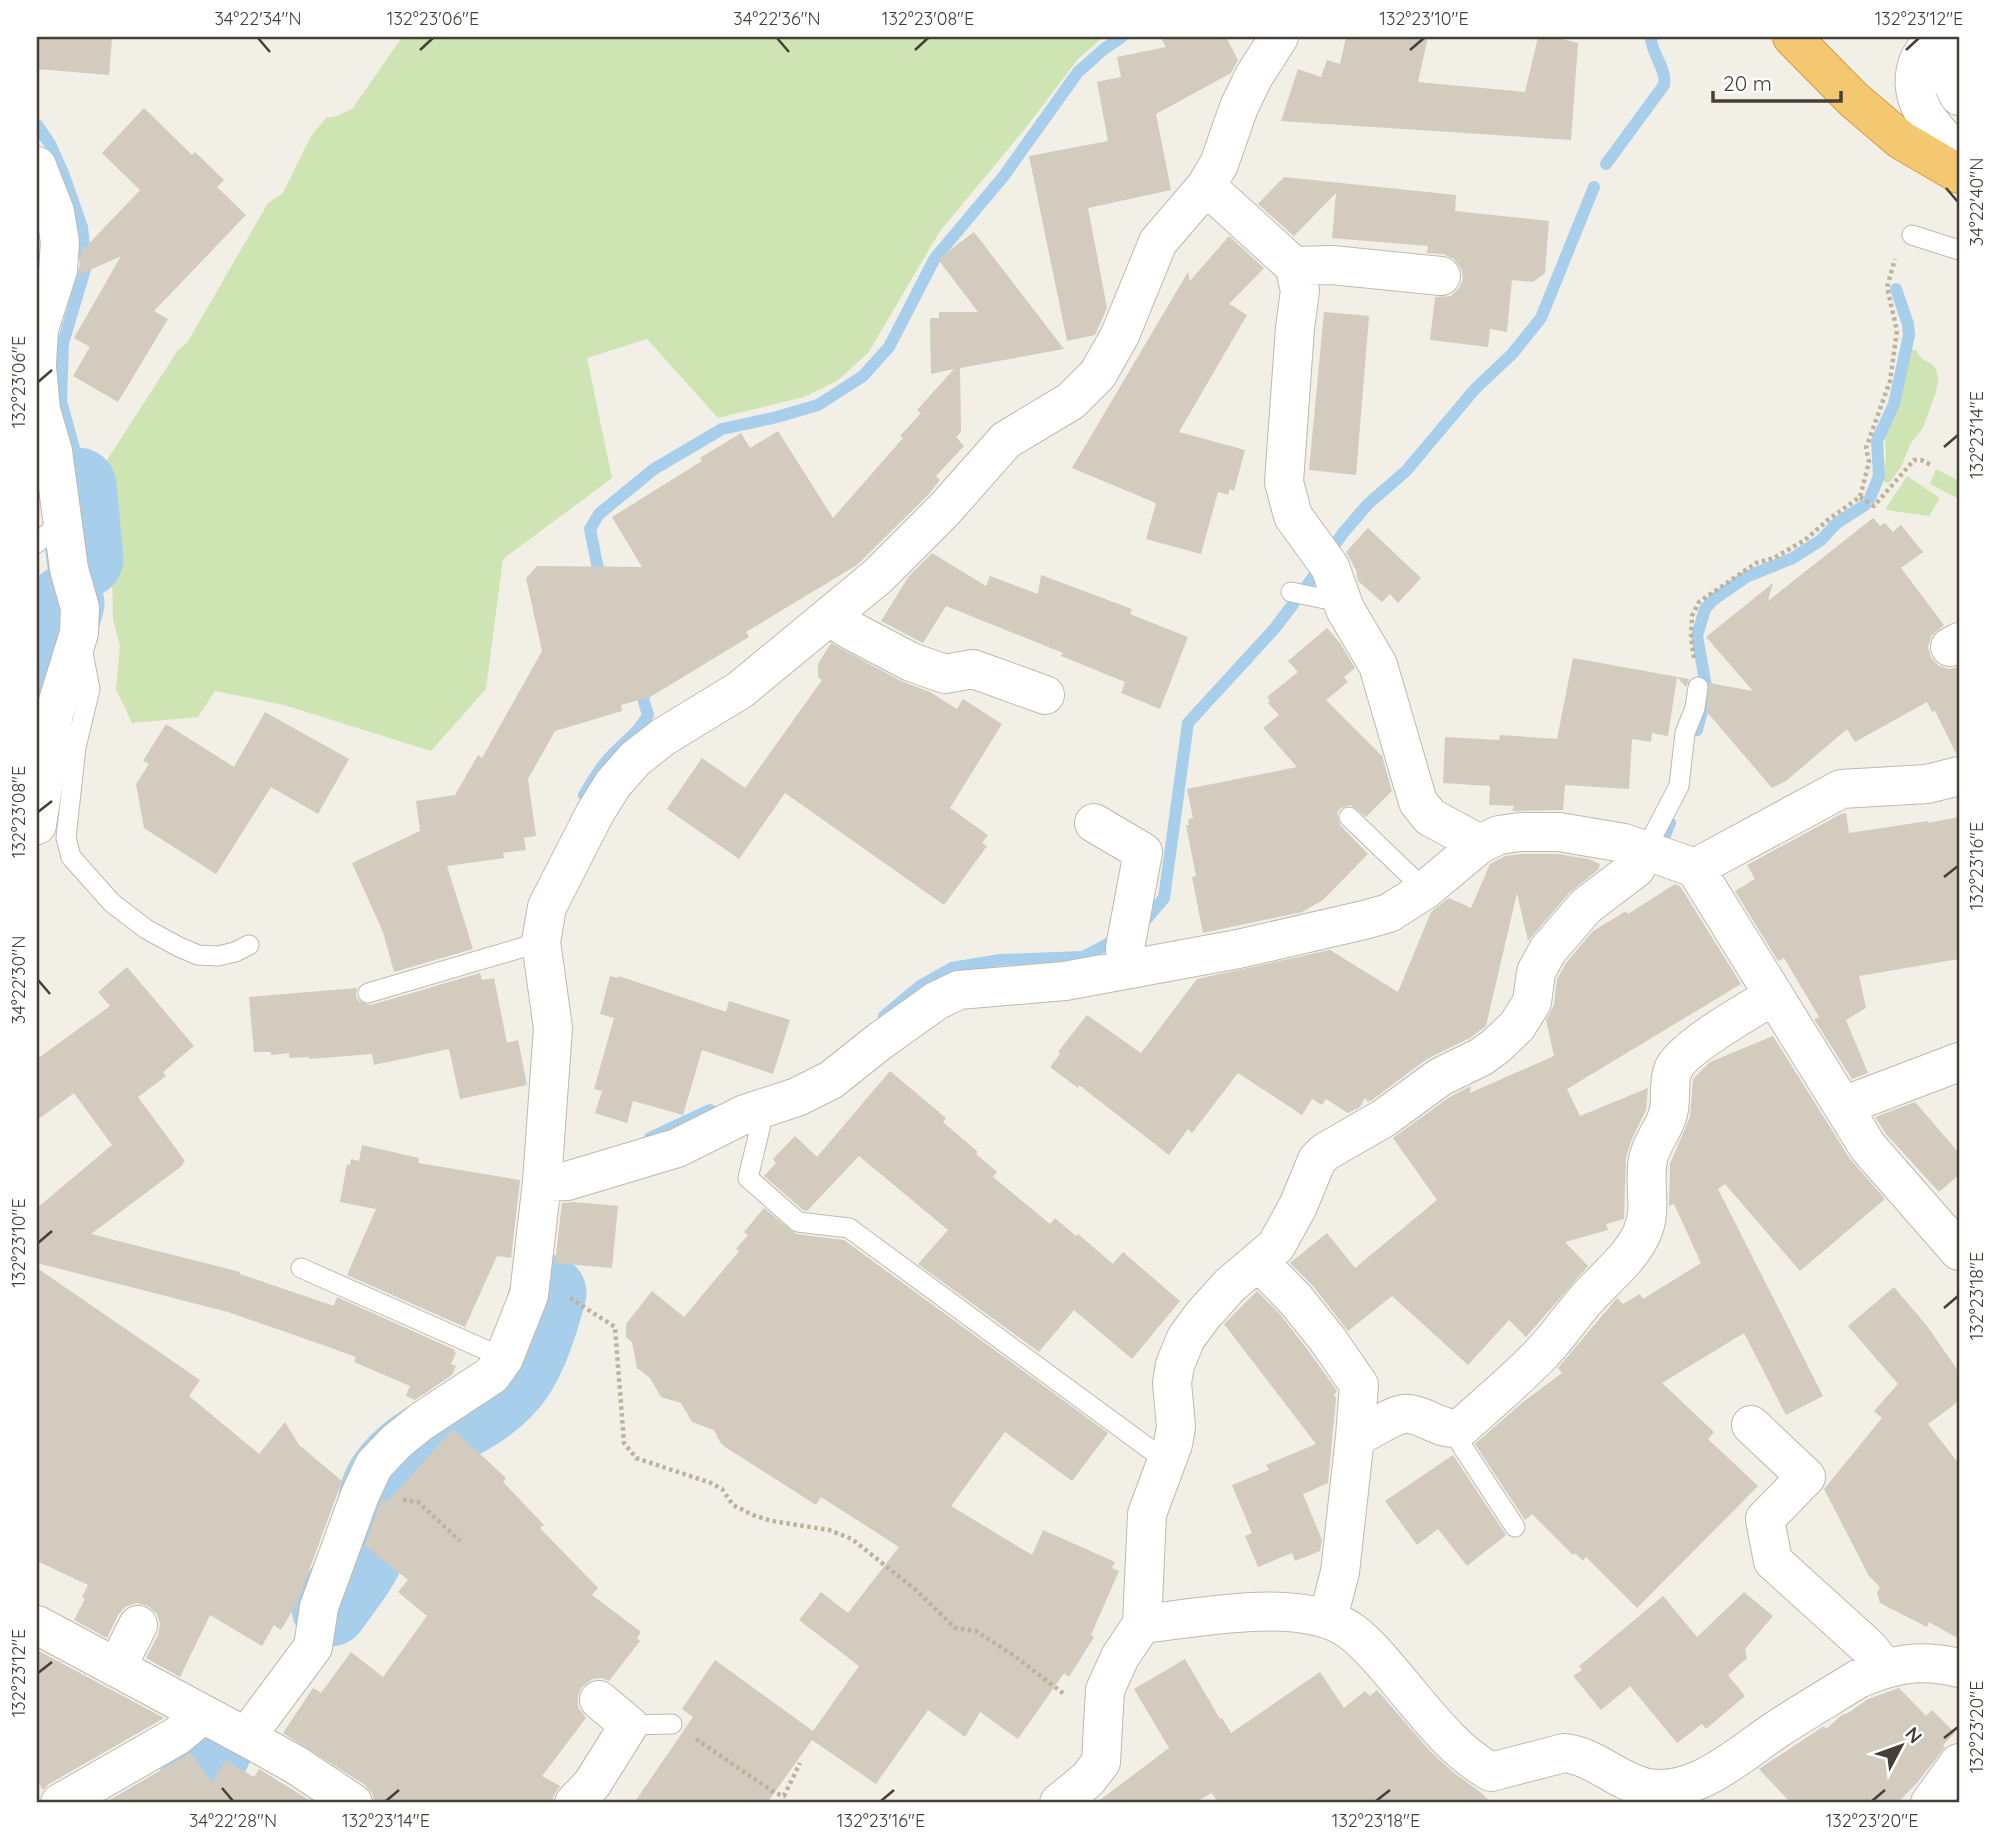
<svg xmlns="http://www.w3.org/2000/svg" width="1996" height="1840" font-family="Quicksand,sans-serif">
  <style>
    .green { fill: #cee4b3 }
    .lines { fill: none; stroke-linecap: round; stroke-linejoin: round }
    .stream { stroke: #a7cfeb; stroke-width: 12 }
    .river { stroke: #a7cfeb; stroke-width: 77 }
    .building { fill: #d3cbbd }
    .service-casing { stroke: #c0b9ad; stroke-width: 21 }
    .minor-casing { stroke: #c0b9ad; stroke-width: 40 }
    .tertiary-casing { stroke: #c0b9ad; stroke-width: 40 }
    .motorway-casing { stroke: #d39d41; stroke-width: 40 }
    .path { stroke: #beb29d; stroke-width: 4.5; stroke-dasharray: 3.5 3.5; stroke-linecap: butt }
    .service { stroke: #fff; stroke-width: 19 }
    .minor { stroke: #fff; stroke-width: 38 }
    .tertiary { stroke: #fff; stroke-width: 38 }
    .motorway { stroke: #f4c871; stroke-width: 38 }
    .ticks { fill: none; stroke: #453f37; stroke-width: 2.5 }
    .neatline { fill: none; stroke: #453f37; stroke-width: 2.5 }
    .ticks-label { font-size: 18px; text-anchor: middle; fill: #453f37 }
  </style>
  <rect width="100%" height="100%" fill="#f2efe7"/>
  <!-- green -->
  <path class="green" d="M402 37H1103L1078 59 1024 130 940 231 868 353 837 381 804 397 718 418 647 339 587 358 612 478 503 559 486 689 431 751 284 705 215 691 198 717 132 723 116 689 120 646 113 620 112 561 100 537 96 477 178 350 187 343 268 203 283 193 311 136 326 118 337 116 353 108Z
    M1911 350H1916L1922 359 1932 364 1936 370 1938 378 1936 392 1923 428 1911 443 1901 467 1889 483 1883 481 1886 457 1885 432 1895 413Z
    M1936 469 1959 481V499L1930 484Z
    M1907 476 1940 498 1929 516 1887 510 1886 508Z"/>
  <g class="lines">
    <!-- stream -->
    <path class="stream" d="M37 125 50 144 63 173 82 227 86 266 63 343 61 401 77 459 78 486
      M1606 164 1664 85C1667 68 1651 54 1651 37
      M1870 498 1879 476 1877 441 1894 404 1909 335 1908 324 1896 289
      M1331 550 1343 533 1368 504 1406 471 1475 389 1512 354 1541 318 1594 187
      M603 582 597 564 590 529 599 514 654 469 722 429 777 417 818 405 863 376 889 347 935 258 1003 177 1078 72 1104 49 1122 37
      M1306 587 1318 570
      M1697 730 1704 704 1706 686 1697 636 1705 609 1713 600 1746 577 1793 558 1810 547 1821 540 1837 523 1865 505
      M584 795C593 780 601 766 614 753 626 741 640 731 648 715L639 685
      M1663 840 1670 823
      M1142 924 1164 898 1188 723 1275 628 1294 603
      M884 1016 920 986 952 968 1000 960 1083 957 1121 937
      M650 1138 710 1110"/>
    <!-- river -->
    <path class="river" d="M78 486 85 559
      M37 708 66 603
      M330 1608C344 1588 361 1568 370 1545 378 1522 371 1499 385 1478 415 1433 474 1425 508 1385 528 1363 540 1322 548 1293
      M187 1803 214 1748"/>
  </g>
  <!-- building -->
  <path class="building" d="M37 37 112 39 109 75 37 69Z
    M1160 37H1226L1238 60 1231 73 1156 114 1171 190 1088 208 1107 308 1095 335 1067 341 1029 156 1108 141 1097 82 1121 77 1117 57 1166 47Z
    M1346 37H1428L1418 82 1525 92 1538 37H1554L1578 43 1571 140 1281 121 1298 69 1321 77 1327 60 1340 64Z
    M144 108 192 155 195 152 224 180 217 187 246 215 154 311 168 319 118 402 73 376 90 347 74 338 121 256 79 275 81 252 140 190 102 153Z
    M1284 177 1456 195 1455 211 1549 221 1545 273 1533 282 1512 280 1507 332 1490 329 1488 347 1430 340 1435 297 1451 296 1459 288 1463 279 1461 268 1454 259 1443 254 1427 253 1428 246 1332 238 1336 193 1294 236 1258 204Z
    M974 232 1064 349 960 368 961 432 956 437 964 446 936 476 940 480 928 495 857 565 746 632 749 637 650 697 621 705 622 711 555 731 528 779 536 836 524 838 526 850 503 853 504 858 447 866 473 949 394 972 383 932 352 863 420 831 416 801 455 795 478 755 482 758 542 651 526 578 537 566 642 567 612 517 702 461 700 458 741 433 750 448 778 431 833 518 903 438 900 436 921 413 917 410 954 369 931 374 930 318H939V312H978L938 259Z
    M1229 236 1264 268 1229 304 1247 315 1179 432 1245 450 1234 491 1230 489 1228 495 1218 492 1201 554 1146 539 1156 503 1072 468 1188 272 1190 281Z
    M1324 312 1369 316 1356 475 1309 470Z
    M1873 518 1880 526 1885 523 1893 532 1901 525 1923 552 1901 568 1944 625 1931 636 1928 647 1931 658 1939 666 1949 669 1959 667V755H1957L1935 711 1932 712 1927 702 1855 742 1847 729 1786 781 1772 788 1707 712 1709 683 1753 691 1706 637 1773 583 1768 601Z
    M1368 528 1421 578 1398 603 1390 594 1382 602 1358 581 1356 570 1346 552Z
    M932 553 986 586 990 576 1038 594 1041 575 1132 609 1130 614 1188 637 1160 709 1121 693 1125 682 1061 656 1063 653 946 606 923 643 881 621 909 576Z
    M1327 628 1340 643 1355 668 1344 677 1348 682 1326 700 1382 756 1392 791 1366 817 1351 805 1341 808 1337 813 1340 825 1368 854 1323 900 1302 912 1203 933 1192 877 1196 876 1186 825H1189L1188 819 1193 818 1187 789 1297 767 1263 728 1279 715 1268 703 1270 701 1267 697 1298 672 1288 661Z
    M831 643 901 681 930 692 957 709 963 699 1002 724 950 808 988 835 982 843 987 846 944 905 785 793 739 859 667 809 702 758 745 788 822 680 818 677V664Z
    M1573 658 1689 679 1686 687 1677 677 1668 736 1652 733 1651 742 1632 739 1629 789 1565 785 1563 810 1512 811 1514 806 1489 805 1490 786 1443 783 1445 737 1499 740 1500 735 1557 739Z
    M265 712 349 759 318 814 271 787 216 874 144 828 136 784 149 764 143 761 166 724 234 767Z
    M1846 813 1849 833 1928 821V823L1959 817V959L1859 976 1866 1008 1846 1020 1868 1073 1852 1079 1814 1019 1819 1017 1784 958 1778 961 1735 891 1755 879 1747 865 1841 814Z
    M1522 854H1557L1589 859 1600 864 1598 870 1570 892 1528 941 1517 893 1486 1026 1470 1038 1427 1059 1372 1100 1368 1102 1365 1098 1360 1107 1348 1113 1326 1099 1322 1105 1312 1099 1302 1115 1238 1073 1192 1133 1188 1129 1169 1155 1079 1085 1078 1088 1050 1067 1060 1054 1058 1052 1087 1015 1141 1053 1197 979 1330 950 1398 992 1431 912 1449 898 1471 908 1490 864 1505 856Z
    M1675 884 1680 886 1741 984 1567 1089 1580 1116 1648 1088 1646 1110 1632 1139 1626 1157 1624 1219 1606 1224 1608 1230 1565 1242 1588 1266 1526 1337 1509 1320 1468 1365 1392 1296 1348 1331 1313 1286 1290 1263 1327 1233 1355 1268 1437 1200 1393 1138 1451 1096 1471 1086 1470 1093 1554 1056 1546 1020 1554 1005 1557 979 1566 963 1593 931 1626 911 1628 914Z
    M127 967 194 1046 163 1072 166 1076 138 1097 185 1161 182 1164 183 1165 91 1234 240 1272V1274L334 1306 337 1297 455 1350 454 1352 456 1353 451 1364 456 1366 452 1375 415 1400 406 1396 410 1386 354 1362 356 1357 323 1345 228 1312 37 1263V1208L112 1145 74 1093 37 1120V1059L110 1006 98 992Z
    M480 973 482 980 494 978 507 1043 518 1040 527 1085 460 1099 449 1049 374 1065 372 1054 309 1059V1057L289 1058V1053L271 1055V1052H254L249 997 357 988 356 996 359 1001 371 1005Z
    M610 976 619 978V976L726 1012 729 1001 790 1020 773 1074 702 1050 683 1115 633 1101 627 1123 595 1113 602 1091 594 1089 614 1018 600 1014Z
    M1773 1036 1850 1159 1885 1199 1800 1271 1725 1184 1718 1189 1823 1396 1786 1415 1744 1333 1662 1383 1714 1432 1708 1439 1758 1486 1637 1608 1586 1557 1583 1561 1575 1553 1573 1555 1532 1514 1525 1520 1475 1444 1523 1402 1562 1373 1558 1368 1617 1298 1623 1304 1640 1294 1643 1299 1701 1263 1674 1204 1669 1206 1670 1164 1690 1117 1693 1079 1710 1062Z
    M890 1071 946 1118 943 1122 978 1152 976 1154 997 1172 993 1177 1050 1224 1055 1218 1076 1236 1078 1234 1113 1264 1123 1252 1180 1301 1132 1359 1074 1310 1039 1352 918 1264 948 1230 859 1156 807 1211 803 1210 764 1176 776 1163 773 1159 795 1136 817 1157Z
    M1915 1102 1959 1153V1175L1939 1192 1886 1134 1875 1117Z
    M362 1145 419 1158 418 1163 520 1180 511 1258 497 1256 465 1327 347 1275 376 1209 340 1202 347 1164 350 1165 351 1159 359 1161Z
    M574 1202 618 1206 612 1268 555 1263 562 1203Z
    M764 1208 796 1234 844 1240 1108 1433 1072 1481 1005 1432 951 1506 1032 1555 1043 1530 1115 1562 1112 1568 1119 1571 1091 1635 1094 1637 1069 1677 1064 1673 1018 1739 980 1712 965 1737 928 1710 876 1784 812 1740 767 1803H634L693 1717 682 1709 715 1660 813 1731 859 1666 799 1620 821 1592 848 1613 899 1547 821 1497 816 1505 725 1447 720 1442 714 1430 692 1422 681 1403 661 1397 650 1378 637 1368 632 1342 626 1337V1324L652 1291 684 1317 739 1251 736 1249 748 1235 744 1232Z
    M37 1268 200 1380 189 1396 259 1454 285 1422 299 1445 342 1481 297 1603 281 1630 274 1625 262 1646 210 1615 180 1677 146 1658 158 1635 160 1624 157 1614 148 1606 137 1603 125 1607 118 1615 107 1638 74 1620 85 1599 82 1597 88 1585 37 1561Z
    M1894 1287 1927 1326 1959 1372V1401L1928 1424 1959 1464V1639L1929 1622 1927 1627 1880 1603 1877 1593 1880 1587 1869 1576 1824 1489 1882 1418 1874 1411 1898 1384 1848 1326Z
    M1257 1291 1280 1314 1310 1353 1337 1391 1334 1395 1336 1398 1328 1483 1303 1494 1322 1540 1320 1551 1295 1561 1292 1553 1258 1567 1245 1536 1252 1533 1232 1485 1269 1470 1266 1465 1316 1444 1224 1324Z
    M453 1429 506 1478 503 1482 544 1525 540 1528 598 1588 592 1595 641 1632 637 1638 640 1641 609 1681 602 1678 592 1679 582 1687 578 1696V1707L586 1718 542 1776 560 1786 553 1797V1803H375L372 1793 365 1785 283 1733 313 1688 321 1693 351 1652 383 1677 427 1616 398 1592 408 1580 365 1546 382 1499 387 1502Z
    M1453 1455 1506 1535 1467 1566 1438 1529 1417 1545 1385 1501Z
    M1744 1592 1773 1616 1745 1649 1747 1658 1728 1675 1745 1696 1706 1729 1702 1724 1677 1743 1630 1686 1601 1710 1573 1676 1582 1670 1579 1666 1663 1596 1697 1637Z
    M37 1650 164 1718 49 1784 43 1790 37 1780Z
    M1185 1659 1220 1719 1222 1718 1231 1733 1320 1672 1344 1708 1365 1691 1370 1696 1377 1690 1430 1751 1454 1773 1479 1791 1492 1803H1218L1212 1793 1194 1803H1096L1169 1748 1134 1689Z
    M1899 1688 1926 1716 1932 1710 1955 1733 1943 1745 1945 1747 1917 1783 1897 1803H1791L1759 1769 1824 1726 1826 1729 1842 1715 1848 1713 1868 1699Z
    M191 1753 212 1783 225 1760 254 1777 259 1769 314 1803H104Z"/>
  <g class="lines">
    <!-- service casing -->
    <g class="service-casing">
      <path id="service" d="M1912 235 1959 250
        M37 543 62 521
        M1291 592 1325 599 1341 597
        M82 648 90 689 76 747 66 838 71 857 112 903 146 929 179 947 198 955 218 956 235 952 249 945
        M1349 817 1425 890
        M1646 849 1679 786 1685 733 1695 708 1698 687
        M368 993 541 942
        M759 1109 761 1124 748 1178 798 1222 849 1228 1166 1461
        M301 1268 504 1358
        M1454 1429 1462 1446 1515 1527
        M629 1725 672 1724"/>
    </g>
    <!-- minor casing -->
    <g class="minor-casing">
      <path id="minor" d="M37 166 55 212 60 242 58 270 39 329 37 364
        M1206 186 1294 266 1300 290 1295 328 1284 482 1293 516 1330 567 1345 609 1378 665 1418 802 1430 817 1480 844
        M1294 266 1332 265 1441 276
        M37 367 41 410 53 451 69 569 80 608 79 633 54 714 37 825
        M829 617 854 632 911 662 945 674 973 669 1045 695
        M1950 647 1959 642
        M1094 823 1143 852 1125 948V970
        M1695 868 1841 789 1927 784 1959 776
        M1843 1106 1959 1062
        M542 1182 567 1181 677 1148 745 1114 797 1097 831 1080 880 1041 936 1001 959 990 1065 981 1238 949 1364 920 1389 913 1425 890 1480 844 1499 835 1520 832H1559L1624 843 1695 868 1868 1147 1959 1251
        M1258 1261 1296 1300 1328 1340 1359 1385 1355 1437 1340 1572 1328 1618
        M1751 1425 1806 1477 1765 1519 1773 1561 1869 1648 1885 1669
        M1355 1437C1370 1432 1396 1411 1410 1414 1429 1417 1442 1432 1462 1427 1488 1403 1516 1380 1540 1355 1559 1336 1573 1313 1591 1294 1608 1276 1632 1256 1642 1233 1653 1209 1643 1184 1648 1160 1651 1143 1662 1132 1667 1117 1673 1102 1667 1085 1673 1070 1682 1047 1751 1010 1774 995
        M1142 1624C1199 1618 1305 1595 1352 1632 1370 1645 1392 1673 1407 1691 1433 1722 1456 1752 1491 1772L1564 1753C1595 1756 1617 1782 1648 1788 1696 1796 1740 1754 1776 1730 1803 1712 1831 1696 1858 1679 1895 1663 1920 1659 1959 1668
        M37 1625 246 1737 296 1765 353 1803
        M117 1667 138 1625
        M246 1737 313 1647 319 1607 360 1495 374 1465 397 1441 422 1421 492 1375 504 1358 529 1295 542 1182 553 1028 541 942 547 907 595 813 613 784 635 759 663 737 740 690 878 576 944 510 1006 440 1071 401 1098 374 1120 335 1158 242 1206 186 1219 164 1239 107 1254 76 1279 37
        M60 1803 177 1736 202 1715
        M574 1803 592 1784 629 1725 599 1700
        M1059 1803 1088 1779 1101 1762 1105 1690 1120 1657 1142 1624 1147 1514 1173 1444 1176 1427 1172 1383 1175 1365 1186 1338 1203 1315 1230 1285 1276 1246 1298 1206 1317 1160 1325 1152 1384 1118 1440 1077 1481 1057 1496 1046 1517 1026 1532 1002 1536 972 1548 950 1586 906 1636 868 1646 849
        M1930 1803 1959 1763"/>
    </g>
    <!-- tertiary casing -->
    <g class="tertiary-casing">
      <path id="tertiary" d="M1934 37C1928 46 1920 55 1917 65 1906 103 1935 130 1959 154
        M1940 37 1945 69 1959 96"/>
    </g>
    <!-- motorway casing -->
    <g class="motorway-casing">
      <path id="motorway" d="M1792 37 1853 99 1901 140 1959 174"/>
    </g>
    <!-- path -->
    <path class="path" d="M1860 497 1874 506 1914 460H1921L1933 466
      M1694 658 1691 638 1692 616 1699 602 1756 563 1774 558 1805 540 1829 519 1860 497 1869 462 1866 448 1890 381 1897 331 1887 287 1895 259
      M570 1298 615 1327 624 1443 636 1458 711 1483 722 1489 733 1505 753 1515 772 1521 829 1530 852 1539 917 1591 955 1628 976 1631 1016 1657 1064 1694
      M403 1500 418 1502 460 1541
      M696 1739 775 1793 784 1796 800 1763"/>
    <!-- service -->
    <use href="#service" class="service"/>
    <!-- minor -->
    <use href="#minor" class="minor"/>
    <!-- tertiary -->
    <use href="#tertiary" class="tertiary"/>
    <!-- motorway -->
    <use href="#motorway" class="motorway"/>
  </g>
  <!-- ticks -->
  <path class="ticks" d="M258 38 270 52M777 38 789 52M420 50 433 38M915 50 928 38M1410 50 1424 38M1906 50 1919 38M1946 188 1958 202M38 382 52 370M1944 447 1958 435M38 812 52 801M1944 877 1958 866M38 980 50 994M38 1243 52 1231M1944 1308 1958 1296M38 1673 52 1662M1944 1738 1958 1727M222 1788 233 1801M386 1801 399 1790M881 1801 894 1790M1376 1801 1390 1790M1872 1801 1885 1790"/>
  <!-- border -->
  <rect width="1996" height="1840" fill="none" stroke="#ffffff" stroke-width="77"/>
  <!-- north arrow -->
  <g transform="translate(1901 1746) rotate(49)" stroke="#ffffff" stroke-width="5" paint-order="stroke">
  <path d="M0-5L12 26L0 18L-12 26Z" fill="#453f37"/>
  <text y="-10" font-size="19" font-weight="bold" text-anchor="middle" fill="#453f37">N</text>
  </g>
  <!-- scale -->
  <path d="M1713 91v10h128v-10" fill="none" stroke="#453f37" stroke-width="3.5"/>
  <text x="1723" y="91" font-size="21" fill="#453f37" stroke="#ffffff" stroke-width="5" paint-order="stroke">20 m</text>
  <rect x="38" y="38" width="1920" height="1763" class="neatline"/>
  <g class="ticks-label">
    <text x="258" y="25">34°22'34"N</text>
    <text x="433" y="25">132°23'06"E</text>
    <text x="777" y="25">34°22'36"N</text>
    <text x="928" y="25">132°23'08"E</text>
    <text x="1424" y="25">132°23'10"E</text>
    <text x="1919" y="25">132°23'12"E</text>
    <text transform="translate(1977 202) rotate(-90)" y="6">34°22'40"N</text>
    <text transform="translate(19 382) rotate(-90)" y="6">132°23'06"E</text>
    <text transform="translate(1977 435) rotate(-90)" y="6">132°23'14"E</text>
    <text transform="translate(19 812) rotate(-90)" y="6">132°23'08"E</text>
    <text transform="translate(1977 866) rotate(-90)" y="6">132°23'16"E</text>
    <text transform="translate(19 980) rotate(-90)" y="6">34°22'30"N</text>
    <text transform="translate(19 1243) rotate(-90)" y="6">132°23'10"E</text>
    <text transform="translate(1977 1296) rotate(-90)" y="6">132°23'18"E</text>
    <text transform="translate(19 1673) rotate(-90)" y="6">132°23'12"E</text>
    <text transform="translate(1977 1727) rotate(-90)" y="6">132°23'20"E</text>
    <text x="233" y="1827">34°22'28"N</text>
    <text x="386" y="1827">132°23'14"E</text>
    <text x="881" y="1827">132°23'16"E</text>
    <text x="1376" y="1827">132°23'18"E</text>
    <text x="1872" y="1827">132°23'20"E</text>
  </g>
</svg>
